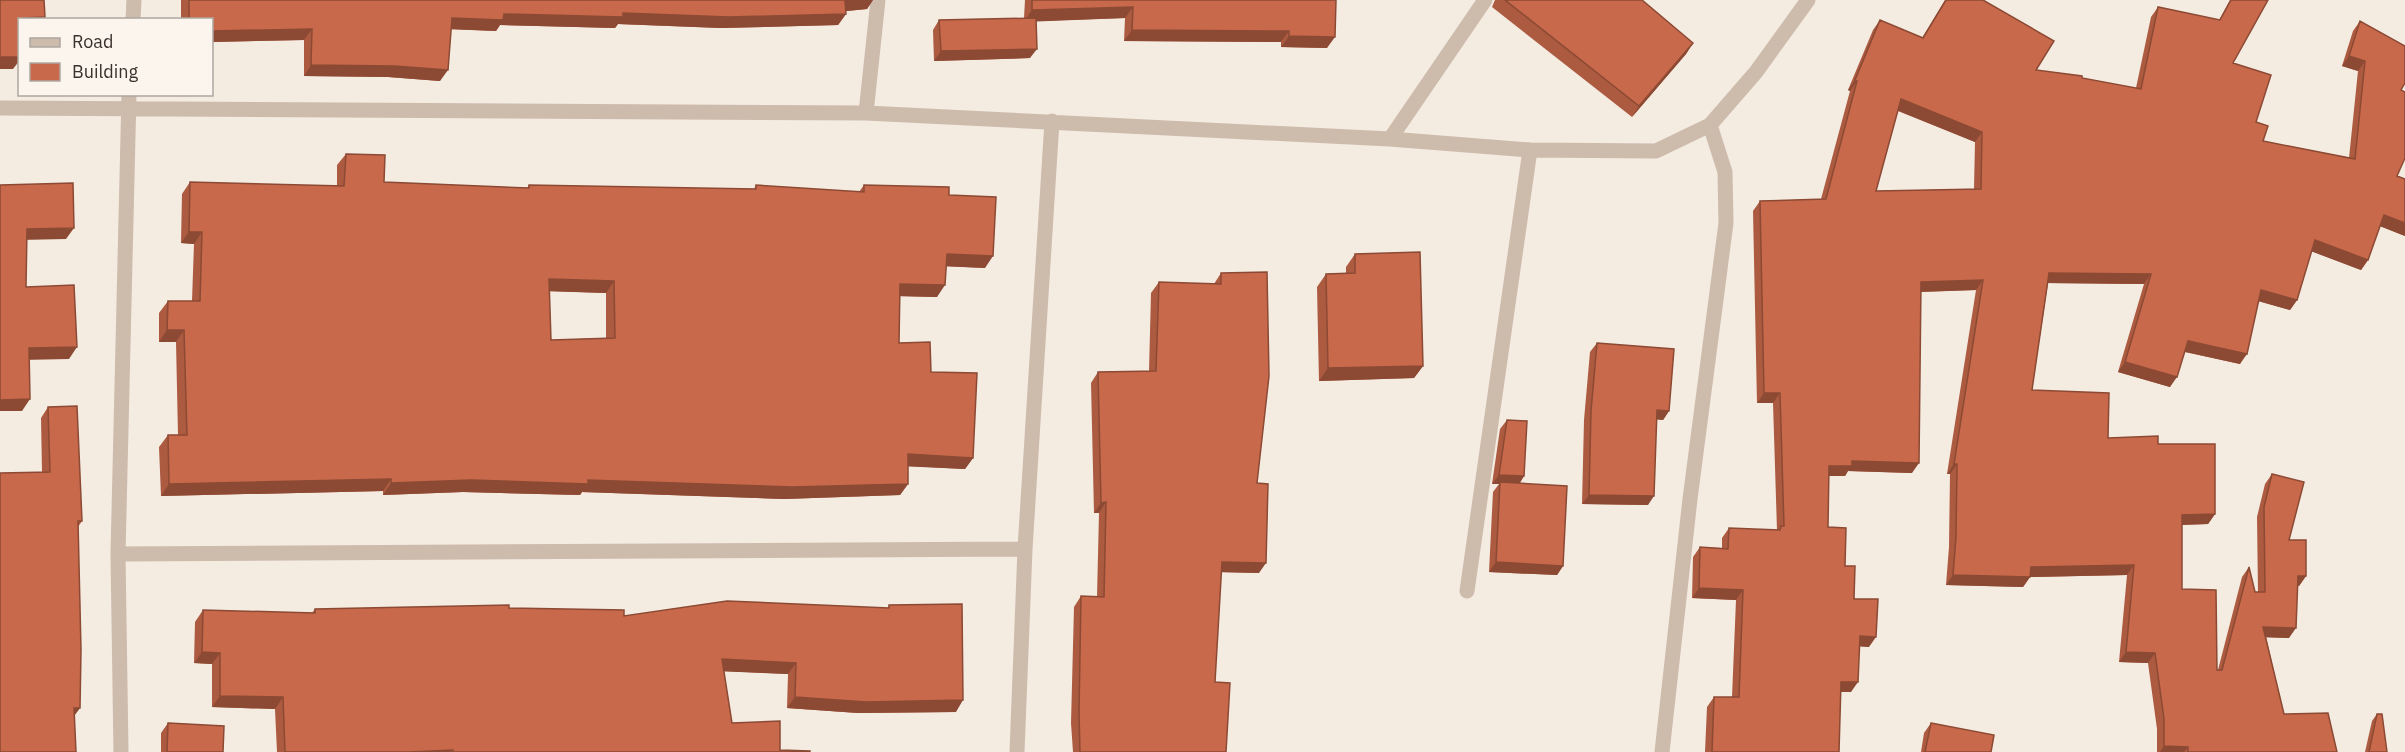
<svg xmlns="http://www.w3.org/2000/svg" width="2405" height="752" font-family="'IBM Plex Sans',sans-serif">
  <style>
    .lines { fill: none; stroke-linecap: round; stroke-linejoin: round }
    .minor { stroke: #cdbbac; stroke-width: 15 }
    .wall { fill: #ac5a40; fill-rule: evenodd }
    .shaded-wall { fill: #8c4a34 }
    .building { fill: #c8694b; stroke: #8c4a34; stroke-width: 1.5; fill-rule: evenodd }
  </style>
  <rect width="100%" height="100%" fill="#f4ebe1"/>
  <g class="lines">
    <!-- minor -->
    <path class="minor" d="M133 20 134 0
      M0 108 866 113 1390 139 1530 150 1656 151 1710 125 1756 72 1808 0
      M866 113 878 0
      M1390 139 1485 0
      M118 554 1025 549
      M1467 591 1530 150
      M121 752 118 554 129 94
      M1017 752 1025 549 1052 121
      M1662 752 1690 499 1726 223 1725 172 1710 125"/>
  </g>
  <!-- wall -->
  <path class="wall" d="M181 0H873L867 9 846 11V14L838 25 721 28 618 24 615 28 500 25 496 31 451 29 440 81 388 77 304 76V40L212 42V20H181Z
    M1025 0H1336L1327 48 1281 47V42L1124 41 1125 18 1036 21 1030 58 934 61 933 30 939 20 1024 18Z
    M1495 0H1642L1693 43 1686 54 1632 117 1492 7Z
    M1945 0H1983L2036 70 2136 88 2151 17 2158 7 2219 20 2230 0H2268L2233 63 2263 141 2349 158 2358 71 2342 66 2353 31 2360 21 2401 90 2397 176 2405 179V236L2380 226 2368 260 2361 270 2311 251 2297 300 2290 310 2259 301 2240 364 2185 352 2170 387 2118 372 2144 284 2048 283 2032 390 2108 438 2158 444 2215 514 2208 524 2182 525V589L2217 670H2218L2242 577 2249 567 2255 592H2258L2257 517 2265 484 2272 474 2289 540 2306 576 2299 586H2298L2289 638 2266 637 2284 714 2337 752H2157V729L2148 663 2119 662 2127 575 2030 577 2023 587 1946 585 1949 547 1950 474H1947L1976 290 1921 292 1912 473 1848 471 1845 476H1828V527L1845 566 1869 647 1859 646 1851 692H1840L1839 752H1705L1707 707 1714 697H1732L1736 600 1692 598 1693 557 1700 547 1722 548V538L1729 528 1777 530 1773 403H1757L1753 211 1760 201 1821 199 1850 91 1848 90 1873 30 1880 20 1922 38ZM1898 111 1975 142 1974 189 1876 191Z
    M346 154 384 182 527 188 529 185 754 189 756 185 859 192 864 185 949 195 985 268 946 266 937 297 900 296 899 343 931 372 973 458 965 469 908 466V484L900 495 784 499 582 492 580 495 463 492 383 495V491L161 496 159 447 168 435H178L176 342H159V313L168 301H192L194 244 181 243 182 194 190 182 337 186V165ZM549 291 606 293V338L551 340Z
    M1355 254 1423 366 1414 378 1319 381 1317 287 1326 274 1346 273V267Z
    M1221 273 1257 483 1259 573 1221 572 1215 682 1226 752H1073L1071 723 1074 607 1081 596 1097 597 1099 513H1094L1091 383 1098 372 1149 371 1151 293 1159 282 1214 284Z
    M1597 343 1669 411 1663 420 1657 419 1648 505 1582 504 1584 420 1590 352Z
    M48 407 82 521 78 527 80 708 74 715 42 472 41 418Z
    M1507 420 1524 476 1519 484 1563 566 1557 575 1489 572 1493 492 1499 484H1492L1500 429Z
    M889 605 956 712 858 713 787 708 788 674 724 671 732 723 780 750 810 752H277L275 709 212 707V664L194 663 195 622 203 610 312 613 315 609 509 608 624 616 888 608Z
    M2377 714 2387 752H2365L2372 721Z
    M168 723 223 752H161V733Z
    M1931 723 1991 752H1921L1924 733Z"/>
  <!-- shaded-wall -->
  <path class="shaded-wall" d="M854 0H873L867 9 837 12 845 1Z
    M1133 7 1125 18 1024 22 1032 10Z
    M623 13 846 14 838 25 721 28 618 24 615 28 500 25 496 31 445 29 452 18 504 14Z
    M45 17 43 20H22L23 18Z
    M312 29 304 40 212 42V31Z
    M1132 30 1289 31 1281 42 1124 41Z
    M1289 36 1335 37 1327 48 1281 47Z
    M1693 43 1686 54 1632 117 1639 106Z
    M1037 49 1030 58 934 61 941 51Z
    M2349 56 2365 61 2358 71 2342 66Z
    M0 57H20V60L13 69H0Z
    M311 65 395 66 448 70 440 81 388 77 304 76Z
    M1855 80 1857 81 1850 91 1848 90Z
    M1901 99 1982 132 1975 142 1894 109Z
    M2384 215 2405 223V236L2377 225Z
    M74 228 66 239 19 240 27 229Z
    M189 232H202L194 244 181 243Z
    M2315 240 2368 260 2361 270 2308 250Z
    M947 254 993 256 985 268 938 266Z
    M2049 273 2151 274 2144 284 2042 283Z
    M549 279 614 281 606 293 541 291Z
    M1983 280 1976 290 1914 292 1921 282Z
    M900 284 945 285 937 297 892 296Z
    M2261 290 2297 300 2290 310 2254 300Z
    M167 330H184L176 342H159Z
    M2188 341 2247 354 2240 364 2181 351Z
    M77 347 69 359 21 360 29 348Z
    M2125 362 2177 377 2170 387 2118 372Z
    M1423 366 1414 378 1319 381 1328 368Z
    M1764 393H1780L1773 403H1757Z
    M30 399 22 411H0V400Z
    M1657 410 1669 411 1663 420 1650 419Z
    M908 454 973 458 965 469 899 466Z
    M1852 461 1919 463 1912 473 1848 471 1845 476H1822L1829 466Z
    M1954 464H1957L1950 474H1947Z
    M1499 475 1524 476 1518 486 1500 482 1499 484H1492Z
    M391 479 383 491 161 496 169 484Z
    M471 480H588L908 484 900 495 784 499 582 492 580 495 463 492 383 495 391 483Z
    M1589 495 1654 496 1648 505 1582 504Z
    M1106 502 1099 513H1094L1101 503Z
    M2215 514 2208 524 2175 525 2182 515Z
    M1222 562 1266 563 1259 573 1214 572Z
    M1496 562 1563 566 1557 575 1489 572Z
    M2134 565 2127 575 2030 577 2023 587 1946 585 1953 575 2031 567Z
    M2298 576H2306L2299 586H2291Z
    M1699 588 1743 590 1736 600 1692 598Z
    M2263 627 2296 628 2289 638 2256 637Z
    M1860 636 1876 637 1869 647 1853 646Z
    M202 652 220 653 212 664 194 663Z
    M2126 652 2155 653 2148 663 2119 662Z
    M722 659 796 663 788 674 714 671Z
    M1841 682H1858L1851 692H1834Z
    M220 696 283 697 275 709 212 707Z
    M795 697 963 700 956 712 858 713 787 708Z
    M74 708H80L72 719Z
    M2164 746 2188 747 2184 752H2160Z
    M453 750 451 752H409Z"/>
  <!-- building -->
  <path class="building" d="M0 0H44L45 17 23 18V20H20V57H0Z
    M189 0H854L845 1 846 14 729 17 623 13V17L504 14 503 20 452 18 448 70 395 66 311 65 312 29 212 31V20H189Z
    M1032 0H1336L1335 37 1289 36V31L1132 30 1133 7 1032 10Z
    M1505 0H1642L1693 43 1639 106Z
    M1946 0H1983L2054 41 2036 70 2082 76V78L2141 89 2158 7 2220 20 2231 0H2268L2233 63 2271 75 2256 122 2268 126 2263 141 2355 159 2365 61 2349 56 2360 21 2405 46V83L2401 90 2405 92V158L2397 176 2405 179V223L2384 215 2368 260 2315 240 2297 300 2261 290 2247 354 2188 341 2177 377 2125 362 2151 274 2049 273 2032 390 2109 393 2108 438 2158 436V444H2215V514L2182 515V589L2216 590 2217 670H2222L2249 567 2255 592H2265L2264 507 2272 474 2304 482 2289 540H2306V576H2298L2296 628 2263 627 2284 714 2328 713 2337 752H2188V747L2164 746V719L2155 653 2126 652 2134 565 2031 567 2030 577 1953 575 1956 537 1957 464H1954L1983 280 1921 282 1919 463 1852 461V466H1829L1828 527 1846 528 1845 566H1855L1854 599H1878L1876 637 1860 636 1858 682H1841L1839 752H1712L1714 697H1739L1743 590 1699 588 1700 547 1728 549 1729 528 1780 530 1781 526H1784L1780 393H1764L1760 201 1826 199 1857 81 1855 80 1880 20 1923 38ZM1901 99 1982 132 1981 189 1876 191Z
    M1036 18 1037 49 941 51 939 20Z
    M346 154 385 155 384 182 529 188V185L756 189V185L864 192V185L949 187V195L996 197 993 256 947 254 945 285 900 284 899 343 930 342 931 372 977 373 973 458 908 454V484L792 487 588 480V484L471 480 391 483V479L169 484 168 435H187L184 330H167L168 301H200L202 232H189L190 182 344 186ZM549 279 614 281 615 338 551 340Z
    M73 183 74 228 27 229 26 287 74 285 77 347 29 348 30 399 0 400V185Z
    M1420 252 1423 366 1328 368 1326 274 1355 273V254Z
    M1267 272 1269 376 1257 483 1268 484 1266 563 1222 562 1215 682 1230 683 1226 752H1080L1079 712 1081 596 1104 597 1106 502 1101 503 1098 372 1156 371 1159 282 1221 284V273Z
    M1597 343 1674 349 1669 411 1657 410 1654 496 1589 495 1591 411Z
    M77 406 82 521H78L81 650 80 708H74L76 752H0V473L50 472 48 407Z
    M1507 420 1527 421 1524 476 1499 475Z
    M1500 482 1567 486 1563 566 1496 562Z
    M727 601 889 608V605L962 604 963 700 866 702 795 697 796 663 722 659 732 723 780 721V750L810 751V752H453V750L409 752H285L283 697 220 696V653L202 652 203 610 315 613V609L509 605V608L624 610V616Z
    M2377 714H2382L2387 752H2369Z
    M168 723 224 726 223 752H167Z
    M1931 723 1994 735 1991 752H1925Z"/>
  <!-- legend -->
  <rect x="18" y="18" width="195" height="78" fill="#fbf5ee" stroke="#aea6a0" stroke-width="1.5"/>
  <rect x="30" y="38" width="30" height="9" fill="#cdbbac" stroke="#aea6a0" stroke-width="1.5"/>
  <text x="72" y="48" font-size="18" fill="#3b302b">Road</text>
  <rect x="30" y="63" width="30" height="18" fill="#c8694b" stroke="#aea6a0" stroke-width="1.5"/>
  <text x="72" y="78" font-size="18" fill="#3b302b">Building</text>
</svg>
